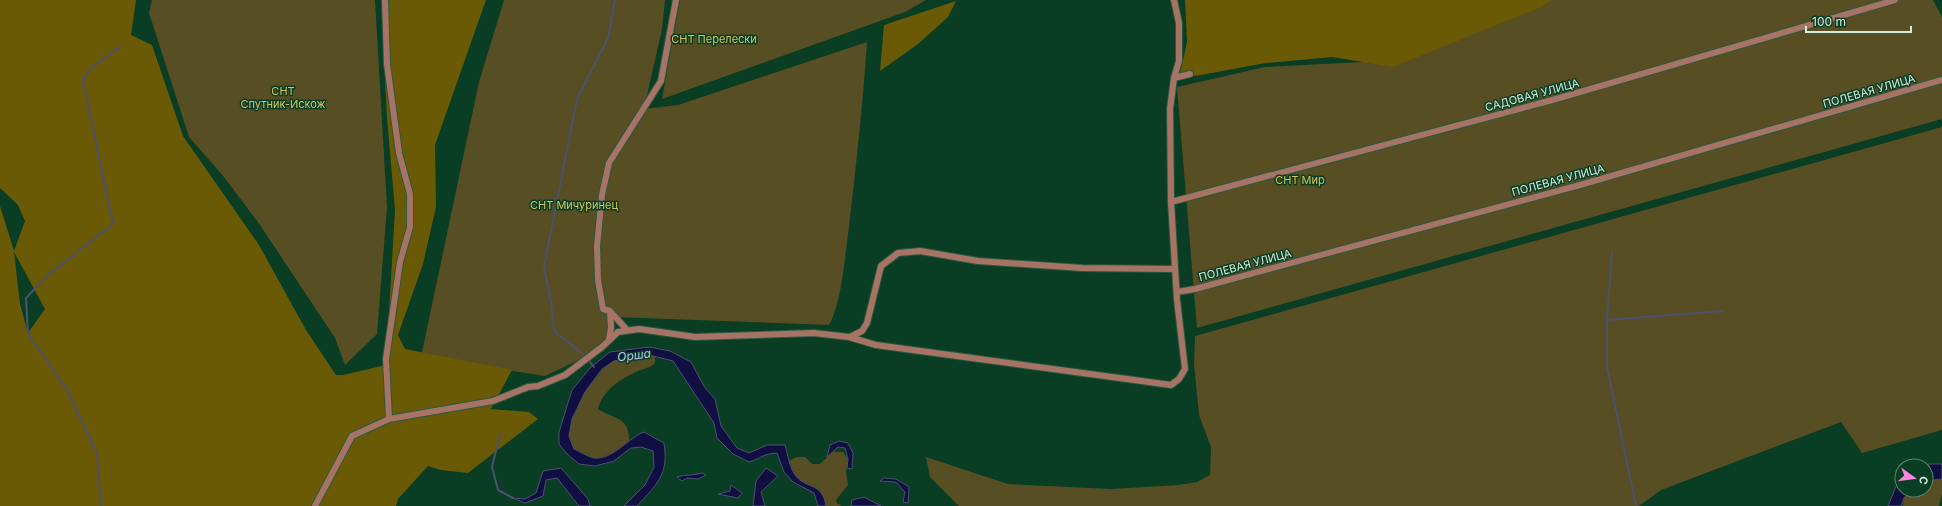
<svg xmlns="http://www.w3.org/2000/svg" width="1942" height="506" font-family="Inter,sans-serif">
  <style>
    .green { fill: #574e23 }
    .forest { fill: #6a5a05; fill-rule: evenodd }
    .water { fill: #110e42; stroke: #4c5170 }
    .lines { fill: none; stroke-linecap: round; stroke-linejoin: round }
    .stream { stroke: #4c5170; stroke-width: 2 }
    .street-casing { stroke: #295942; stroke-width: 8 }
    .street { stroke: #a77364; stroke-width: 6 }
    .labels { text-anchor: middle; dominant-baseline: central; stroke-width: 3; stroke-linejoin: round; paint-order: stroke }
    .park-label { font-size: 11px; fill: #d8c25b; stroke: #093d24 }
    .street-label { font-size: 11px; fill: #d4eddd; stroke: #093d24 }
    .water-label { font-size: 12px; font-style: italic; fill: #b7c0f5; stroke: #093d24 }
  </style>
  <rect width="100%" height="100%" fill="#093d24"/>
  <!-- green -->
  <path class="green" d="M152 0H375L387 207 377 334 345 365 335 338 260 225 224 177 189 137 149 13Z
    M504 0H665L662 29 644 109 678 105 867 42C863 104 856 166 849 227 845 254 842 303 829 325L615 317 604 348 545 376 421 357 479 82Z
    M680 0H926L905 12 662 99Z
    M1533 0H1933L1942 17V119L1197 328 1177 87 1265 67 1402 60Z
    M1942 127V430L1862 453 1841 422 1661 490 1639 506H959L930 477 926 457 1008 484 1111 489 1179 485 1197 482 1210 475 1211 447 1199 415 1194 364 1195 336Z
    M649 355 655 356C655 360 656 363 653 365 649 368 642 369 638 371 620 379 603 390 598 409 614 419 630 417 629 441 620 448 607 459 594 458 588 457 579 451 574 449 572 445 570 441 569 437 566 417 596 371 613 361 622 356 639 357 649 355Z
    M833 452H843L848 459 846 472 848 485 836 500 837 503 842 506H826C822 484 808 490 796 476 793 472 791 465 789 461L797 457H805L812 464H820Z
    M1942 479V494L1939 506H1903L1904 498 1911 490H1926V481Z"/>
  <!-- forest -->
  <path class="forest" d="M0 0H136L131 35 152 45 183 136 259 245 306 330 336 375H343L386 365 395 210 387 118 381 0H486L435 145 436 207 423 264 398 335 405 349 512 370 491 409 529 412 538 419 468 473 441 470 428 466 398 499 396 506H0V206L14 251 25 221 18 205 0 188ZM14 252 45 309 28 333 20 304Z
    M1185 0H1551L1541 7 1393 67 1332 57 1266 63 1179 79 1187 42Z
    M956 1 948 17 918 44 880 71 884 25Z"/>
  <!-- water -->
  <path class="water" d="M649 347 670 351 691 362 705 388 715 399 721 426 737 448 749 453 767 445H785C788 455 789 466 795 475 806 490 822 481 826 506H818L814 493 793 482 784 472 777 453C762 454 762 458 749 462L733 454 717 438 714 423 673 361 649 355 614 361 602 369 585 392 572 419 569 436 574 449C579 451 588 457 594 458 613 460 628 438 644 432L664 443C669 475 657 484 637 506H624L645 485 654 467 653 451 641 447 631 448 614 461 595 466 579 464 567 454 559 444V432L572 390 590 368 610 352Z
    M839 441 848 443 853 453 852 469 847 468 848 459 845 448 838 447 827 457 830 445Z
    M1929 464H1942V479L1926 481 1925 466Z
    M561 468 588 499 590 506H579L557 478 546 480 543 496 525 503 513 498 525 499 536 493 543 471Z
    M766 468 778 476 761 492 765 506H753L756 481Z
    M702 473 706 475 698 479 687 478 682 481 677 477C686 474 694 476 702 473Z
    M884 478 896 479 909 487 908 503 903 502 905 492 896 482 880 481Z
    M1902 479V490H1911L1904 498 1901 506H1888L1897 484Z
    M731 485 742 493 738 498 718 494 730 491Z
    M864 497 881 506H851L852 500Z"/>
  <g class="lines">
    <!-- stream -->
    <path class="stream" d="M1612 252 1607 320V367L1636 506
      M1607 320 1723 311
      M586 357 554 331 551 302 544 267 577 99 608 38 615 0
      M590 362 594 367
      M500 434 492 467 498 490 513 498
      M101 506 97 453 66 388 28 334 26 298 47 276 113 224 83 80 90 69 121 46"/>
    <!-- street casing -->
    <g class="street-casing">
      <path id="street" d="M385 0 387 64 399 153 410 194V227L400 262 386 359 389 419
        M1174 78 1190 74
        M1171 202 1556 99 1895 0
        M1177 292 1195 289 1580 185 1942 80
        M610 311 627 330
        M850 337 862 331 867 323 881 266 898 253 920 251 978 261 1082 268 1175 269
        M609 339 611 328 610 311 603 309 598 280 597 246 602 195 609 163 661 81 676 0
        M315 506 352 436 389 419 493 401 528 387 538 386 565 375 602 347 618 332 639 329 695 337 814 333 849 337 876 345 1171 385 1179 379 1185 369 1177 300 1171 202 1170 109 1174 78 1179 61V23L1174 0"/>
    </g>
    <!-- street -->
    <use href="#street" class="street"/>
  </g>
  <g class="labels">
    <!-- park labels -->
    <g class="park-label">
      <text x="714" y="39">СНТ Перелески</text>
      <text x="283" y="91">СНТ<tspan x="283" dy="13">Спутник-Искож</tspan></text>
      <text x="1300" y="180">СНТ Мир</text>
      <text x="574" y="205">СНТ Мичуринец</text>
    </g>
    <!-- street labels -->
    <g class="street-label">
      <text transform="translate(1869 91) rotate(-16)">ПОЛЕВАЯ УЛИЦА</text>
      <text transform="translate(1532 95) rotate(-15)">САДОВАЯ УЛИЦА</text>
      <text transform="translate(1558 180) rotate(-15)">ПОЛЕВАЯ УЛИЦА</text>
      <text transform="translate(1245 265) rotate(-15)">ПОЛЕВАЯ УЛИЦА</text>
    </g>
    <!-- water labels -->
    <g class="water-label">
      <text transform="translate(634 355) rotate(-7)">Орша</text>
    </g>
  </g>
  <!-- north arrow -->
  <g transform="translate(1914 478) rotate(104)"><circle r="19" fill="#093d24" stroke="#5a836e"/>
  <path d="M0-3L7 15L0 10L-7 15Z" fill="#fe86e1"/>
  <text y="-6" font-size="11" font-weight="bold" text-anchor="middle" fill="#d4eddd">С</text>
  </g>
  <!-- scale -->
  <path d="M1806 26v6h105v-6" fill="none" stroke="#d4eddd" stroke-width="2"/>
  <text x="1812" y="26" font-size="12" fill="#d4eddd" stroke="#093d24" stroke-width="3" paint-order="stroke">100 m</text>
</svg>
